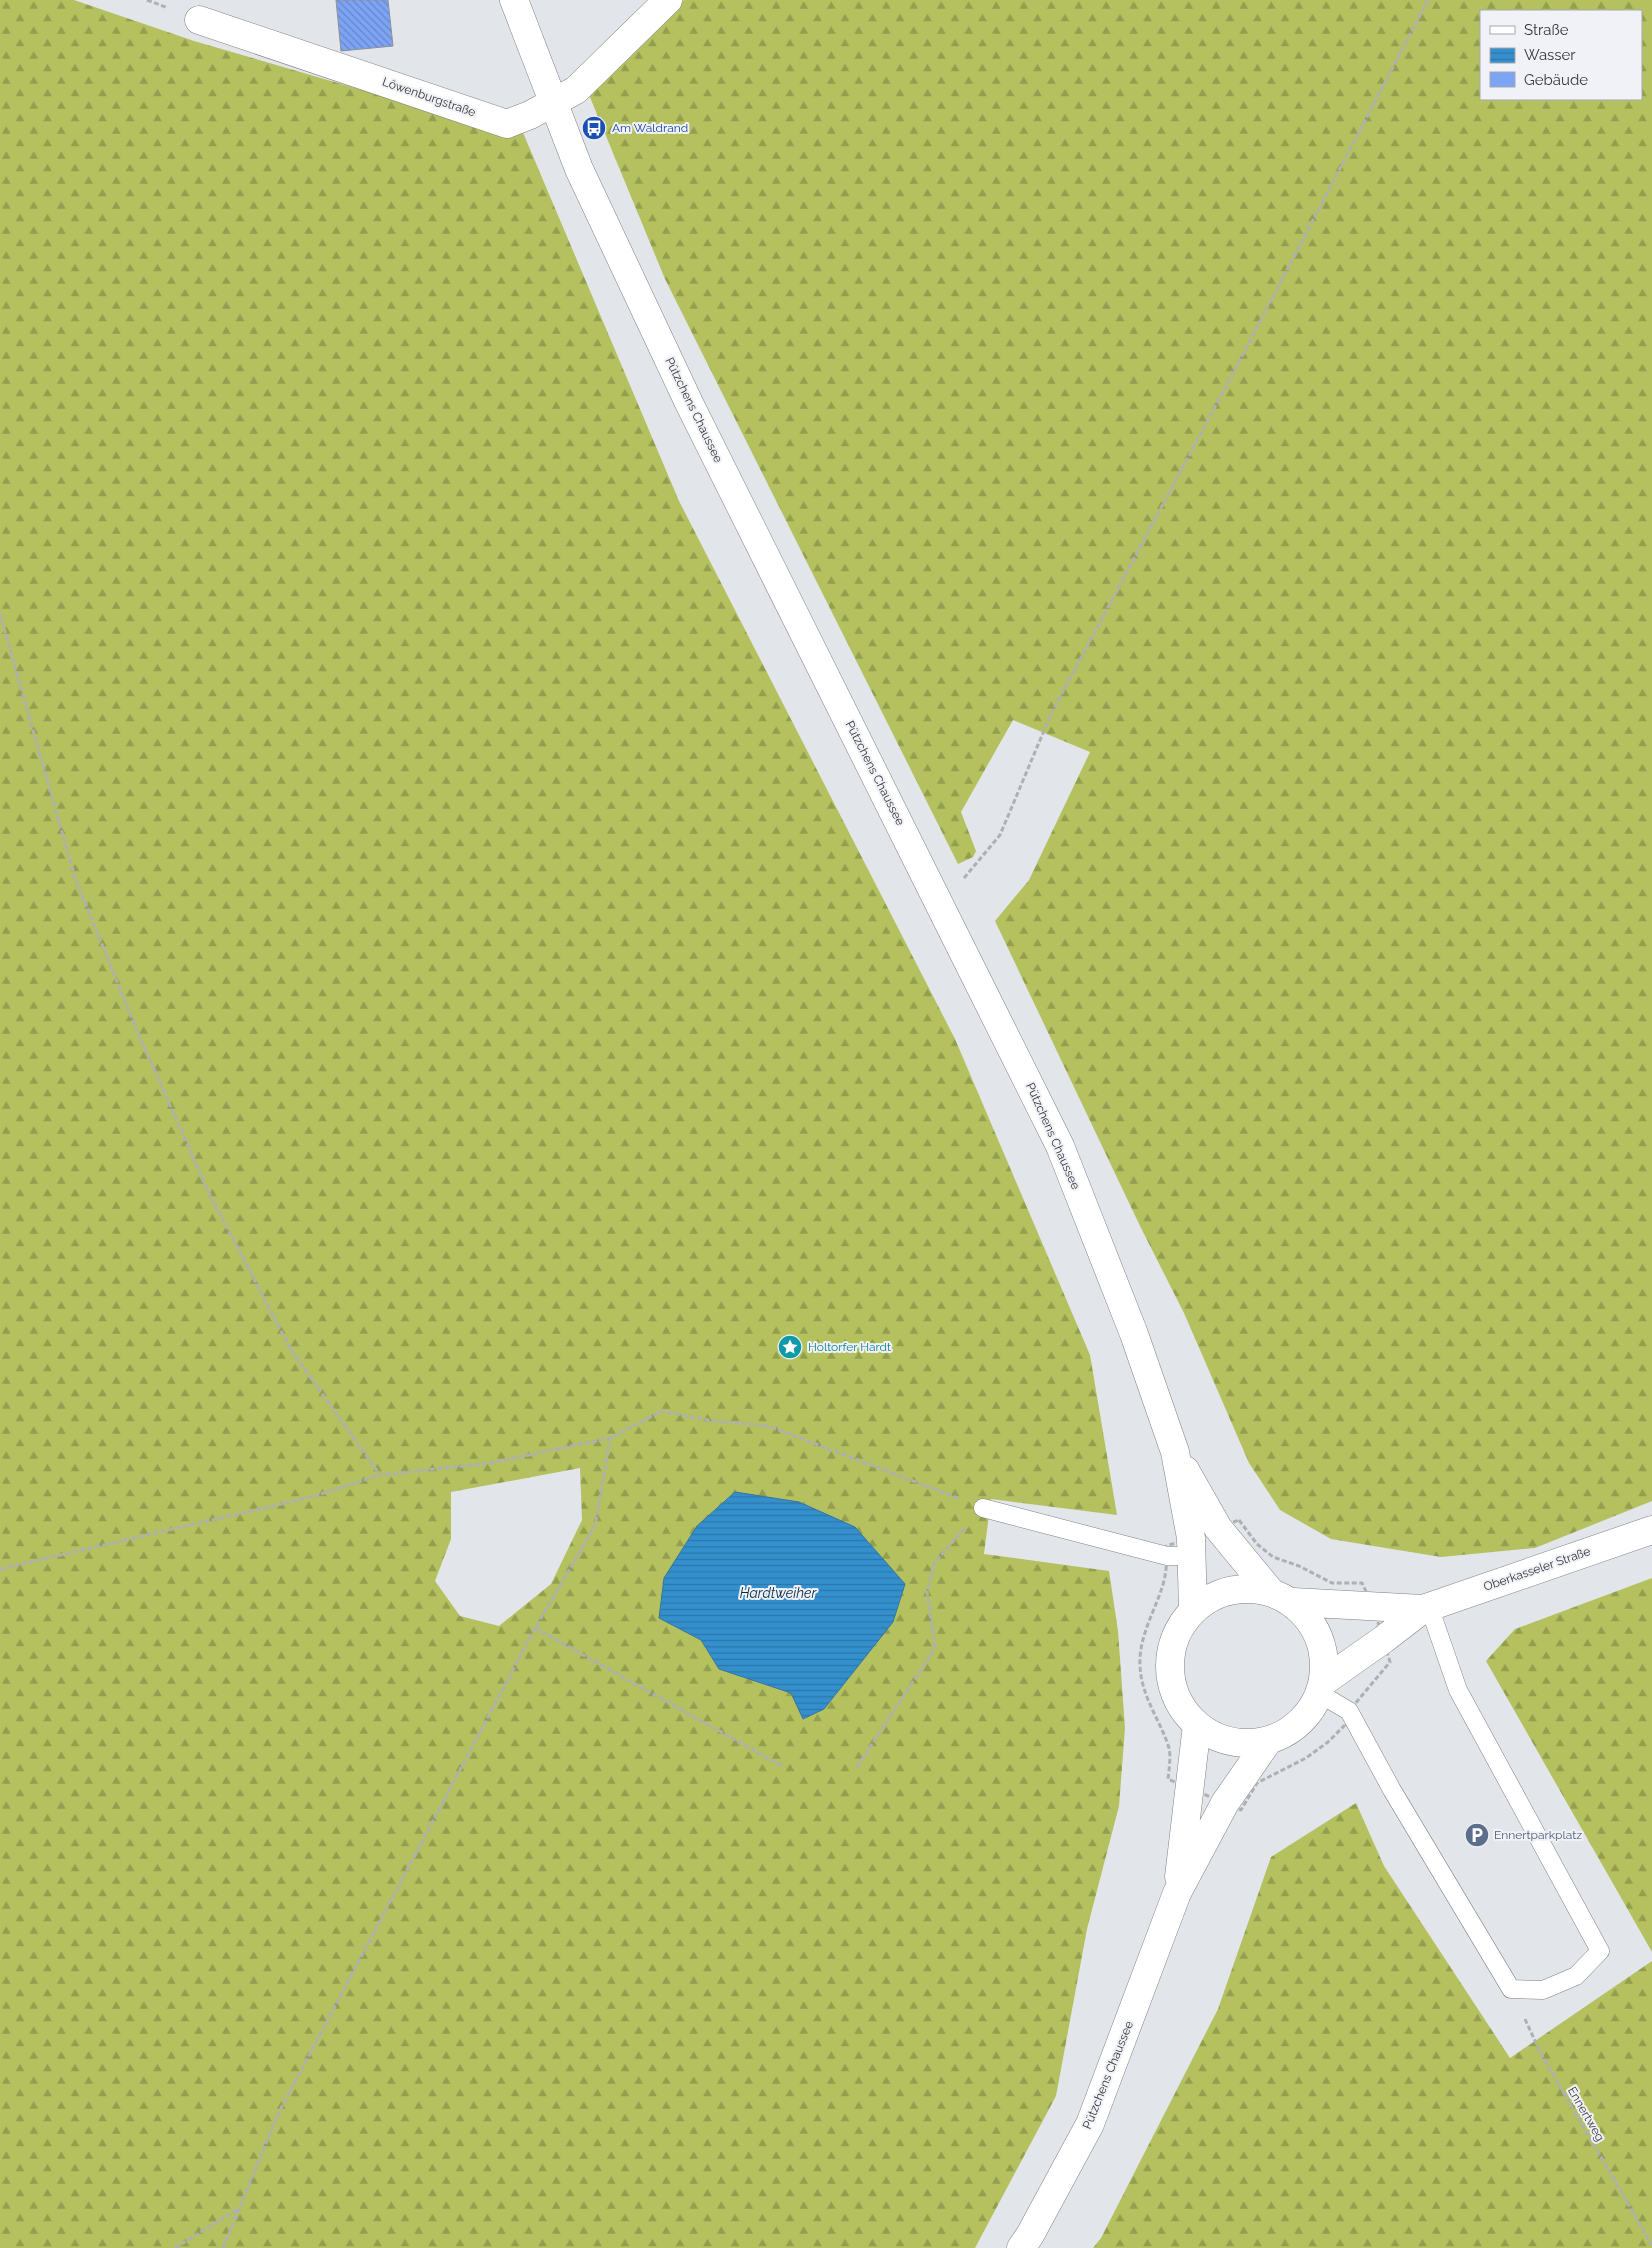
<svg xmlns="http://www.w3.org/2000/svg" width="1652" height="2248" font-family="Raleway,sans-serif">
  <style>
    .forest { fill: url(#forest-firs); fill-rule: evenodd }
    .water { fill: url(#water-rules); stroke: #3475a0 }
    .building { fill: url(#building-back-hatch); stroke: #8e9094 }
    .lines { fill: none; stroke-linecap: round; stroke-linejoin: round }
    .lane-casing { stroke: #7f8186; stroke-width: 19 }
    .street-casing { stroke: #7f8186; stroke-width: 29 }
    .secondary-casing { stroke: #7f8186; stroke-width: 29 }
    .path { stroke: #adb0b4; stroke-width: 3; stroke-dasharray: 5 2.5; stroke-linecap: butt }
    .lane { stroke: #fff; stroke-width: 18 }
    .street { stroke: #fff; stroke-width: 28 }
    .secondary { stroke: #fff; stroke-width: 28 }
    .labels { text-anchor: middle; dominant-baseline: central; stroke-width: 4; stroke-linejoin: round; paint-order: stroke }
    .street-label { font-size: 12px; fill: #353638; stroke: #f0f2f7 }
    .transit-label { font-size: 12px; fill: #164399; stroke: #f0f2f7; text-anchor: start }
    .culture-label { font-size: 12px; fill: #0d838f; stroke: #f0f2f7; text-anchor: start }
    .service-label { font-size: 12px; fill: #4e5e75; stroke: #f0f2f7; text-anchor: start }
    .water-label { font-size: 14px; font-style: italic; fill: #042c45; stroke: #f0f2f7 }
  </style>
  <defs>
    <pattern id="forest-firs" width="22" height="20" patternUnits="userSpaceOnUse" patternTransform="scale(1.25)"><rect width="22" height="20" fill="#b4c15e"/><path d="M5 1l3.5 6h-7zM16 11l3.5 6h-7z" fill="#939e4f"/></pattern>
    <pattern id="water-rules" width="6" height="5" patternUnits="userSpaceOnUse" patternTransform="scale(1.25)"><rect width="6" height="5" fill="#3390cd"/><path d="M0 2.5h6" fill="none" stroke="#2c76a7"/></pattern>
    <pattern id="building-back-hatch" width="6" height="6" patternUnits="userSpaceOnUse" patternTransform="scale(1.25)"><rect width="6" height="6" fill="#7da4f4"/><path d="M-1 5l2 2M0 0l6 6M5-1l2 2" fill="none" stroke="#6786c7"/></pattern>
  </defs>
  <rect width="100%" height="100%" fill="#e2e5ea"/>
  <!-- forest -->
  <path class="forest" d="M0 0H74L194 41 509 133 521 128 679 501 955 1039 1090 1355 1117 1515 991 1499 984 1554 1109 1571 1118 1631 1125 1728 1119 1806 1087 1929 1056 2096 975 2248H0ZM580 1468 582 1520 551 1584 499 1626 460 1616 435 1581 451 1539V1492ZM701 1640 824 1709 803 1719 791 1693 719 1669Z
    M684 0H1652V1501L1535 1548 1441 1557 1331 1539 1280 1510 1249 1463 1184 1313 1141 1228 995 921 1029 880 1090 752 1013 720 961 812 976 851 973 857 958 864 665 279 587 90ZM1481 11H1641V99H1481Z
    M1652 1578V1952L1486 1661 1515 1629Z
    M1356 1803 1384 1866 1510 2058 1652 1961V2248H1093L1101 2238 1218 2009 1271 1857Z"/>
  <!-- water -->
  <path class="water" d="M735 1492 799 1502 855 1527 905 1584 893 1622 824 1709 803 1719 791 1693 719 1669 701 1640 659 1618 664 1578 697 1526Z"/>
  <!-- building -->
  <path class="building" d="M336 0H388L393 46 341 51Z"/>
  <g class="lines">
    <!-- lane casing -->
    <g class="lane-casing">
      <path id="lane" d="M983 1508 1167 1556H1191
        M1320 1694 1349 1711 1392 1790 1511 1989 1543 1990 1576 1976 1600 1951 1458 1690 1429 1606"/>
    </g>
    <!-- street casing -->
    <g class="street-casing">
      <path id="street" d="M199 20 507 124 530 115 576 90 668 0"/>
    </g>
    <!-- secondary casing -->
    <g class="secondary-casing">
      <path id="secondary" d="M514 0 579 169 689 403 1060 1146 1134 1334 1175 1452 1191 1538 1193 1609
        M1185 1470 1218 1528 1270 1591
        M1170 1666a77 77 0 1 1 154 0a77 77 0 1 1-154 0Z
        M1293 1602 1423 1609
        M1323 1682 1384 1639 1423 1609 1652 1530
        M1179 1877 1197 1725
        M1021 2248 1030 2235 1090 2124 1177 1893 1225 1803 1268 1741"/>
    </g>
    <!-- path -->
    <path class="path" d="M147 0 168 8
      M0 614 75 878 137 1031 209 1193 291 1350 380 1475 490 1463 610 1438 662 1411 708 1420 768 1426 958 1498
      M964 878 1000 835 1051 714 1241 358 1428 0
      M1239 1520 1257 1544 1273 1557 1299 1566 1332 1583H1362L1373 1606 1390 1662 1349 1711 1345 1725 1328 1742 1306 1758 1257 1783 1241 1810 1168 1779C1169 1770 1171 1757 1169 1748 1160 1719 1141 1697 1140 1665 1138 1622 1176 1586 1164 1547Z
      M0 1569 311 1497 380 1475
      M535 1628 782 1766
      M857 1767 935 1648 927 1592 934 1563 965 1528
      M1525 2019 1540 2052 1652 2245
      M175 2248 238 2209
      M223 2248 278 2114 535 1628 595 1526 610 1438"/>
    <!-- lane -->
    <use href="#lane" class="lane"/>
    <!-- street -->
    <use href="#street" class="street"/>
    <!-- secondary -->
    <use href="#secondary" class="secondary"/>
  </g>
  <!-- icons -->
  <defs>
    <g id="bus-disc" transform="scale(1.25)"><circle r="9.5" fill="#1a4fb4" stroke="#f0f2f7"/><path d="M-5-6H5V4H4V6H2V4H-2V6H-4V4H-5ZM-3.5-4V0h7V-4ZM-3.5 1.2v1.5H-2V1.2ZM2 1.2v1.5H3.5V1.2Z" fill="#fff"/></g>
    <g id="sight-disc" transform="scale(1.25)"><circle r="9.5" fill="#0f9aa8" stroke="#f0f2f7"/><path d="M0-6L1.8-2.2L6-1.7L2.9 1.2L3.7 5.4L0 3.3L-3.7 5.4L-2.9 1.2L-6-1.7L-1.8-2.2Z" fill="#fff"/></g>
    <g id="parking-disc" transform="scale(1.25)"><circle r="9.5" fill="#5c6f8a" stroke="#f0f2f7"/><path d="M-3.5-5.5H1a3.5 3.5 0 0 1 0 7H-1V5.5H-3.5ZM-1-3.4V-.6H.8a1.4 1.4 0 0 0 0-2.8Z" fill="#fff"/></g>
  </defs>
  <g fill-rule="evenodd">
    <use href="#bus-disc" x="594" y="128"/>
    <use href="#sight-disc" x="790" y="1347"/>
    <use href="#parking-disc" x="1477" y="1835"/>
  </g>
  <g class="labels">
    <!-- street labels -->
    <g class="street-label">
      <text transform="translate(429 97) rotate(19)">Löwenburgstraße</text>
      <text transform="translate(694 410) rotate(64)">Pützchens Chaussee</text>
      <text transform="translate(875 773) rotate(63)">Pützchens Chaussee</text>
      <text transform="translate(1053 1136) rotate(66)">Pützchens Chaussee</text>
      <text transform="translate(1537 1569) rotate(-19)">Oberkasseler Straße</text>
      <text transform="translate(1108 2075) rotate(-68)">Pützchens Chaussee</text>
      <text transform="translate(1586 2114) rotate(60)">Ennertweg</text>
    </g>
    <!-- transit labels -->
    <g class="transit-label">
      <text x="612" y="128">Am Waldrand</text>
    </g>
    <!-- culture labels -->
    <g class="culture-label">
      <text x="808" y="1347">Holtorfer Hardt</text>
    </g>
    <!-- service labels -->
    <g class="service-label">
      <text x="1494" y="1835">Ennertparkplatz</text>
    </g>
    <!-- water labels -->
    <g class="water-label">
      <text x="778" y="1593">Hardtweiher</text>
    </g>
  </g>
  <!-- legend -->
  <rect x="1480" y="10" width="162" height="90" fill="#f0f2f7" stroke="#a5a7ab"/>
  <rect x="1490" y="26" width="25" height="8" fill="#ffffff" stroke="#a5a7ab"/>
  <text x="1524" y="35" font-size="15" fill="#353638">Straße</text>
  <rect x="1490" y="48" width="25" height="15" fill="url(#water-rules)" stroke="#a5a7ab"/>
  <text x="1524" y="60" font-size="15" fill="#353638">Wasser</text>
  <rect x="1490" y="72" width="25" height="15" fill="#7da4f4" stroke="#a5a7ab"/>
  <text x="1524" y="85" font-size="15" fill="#353638">Gebäude</text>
</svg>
